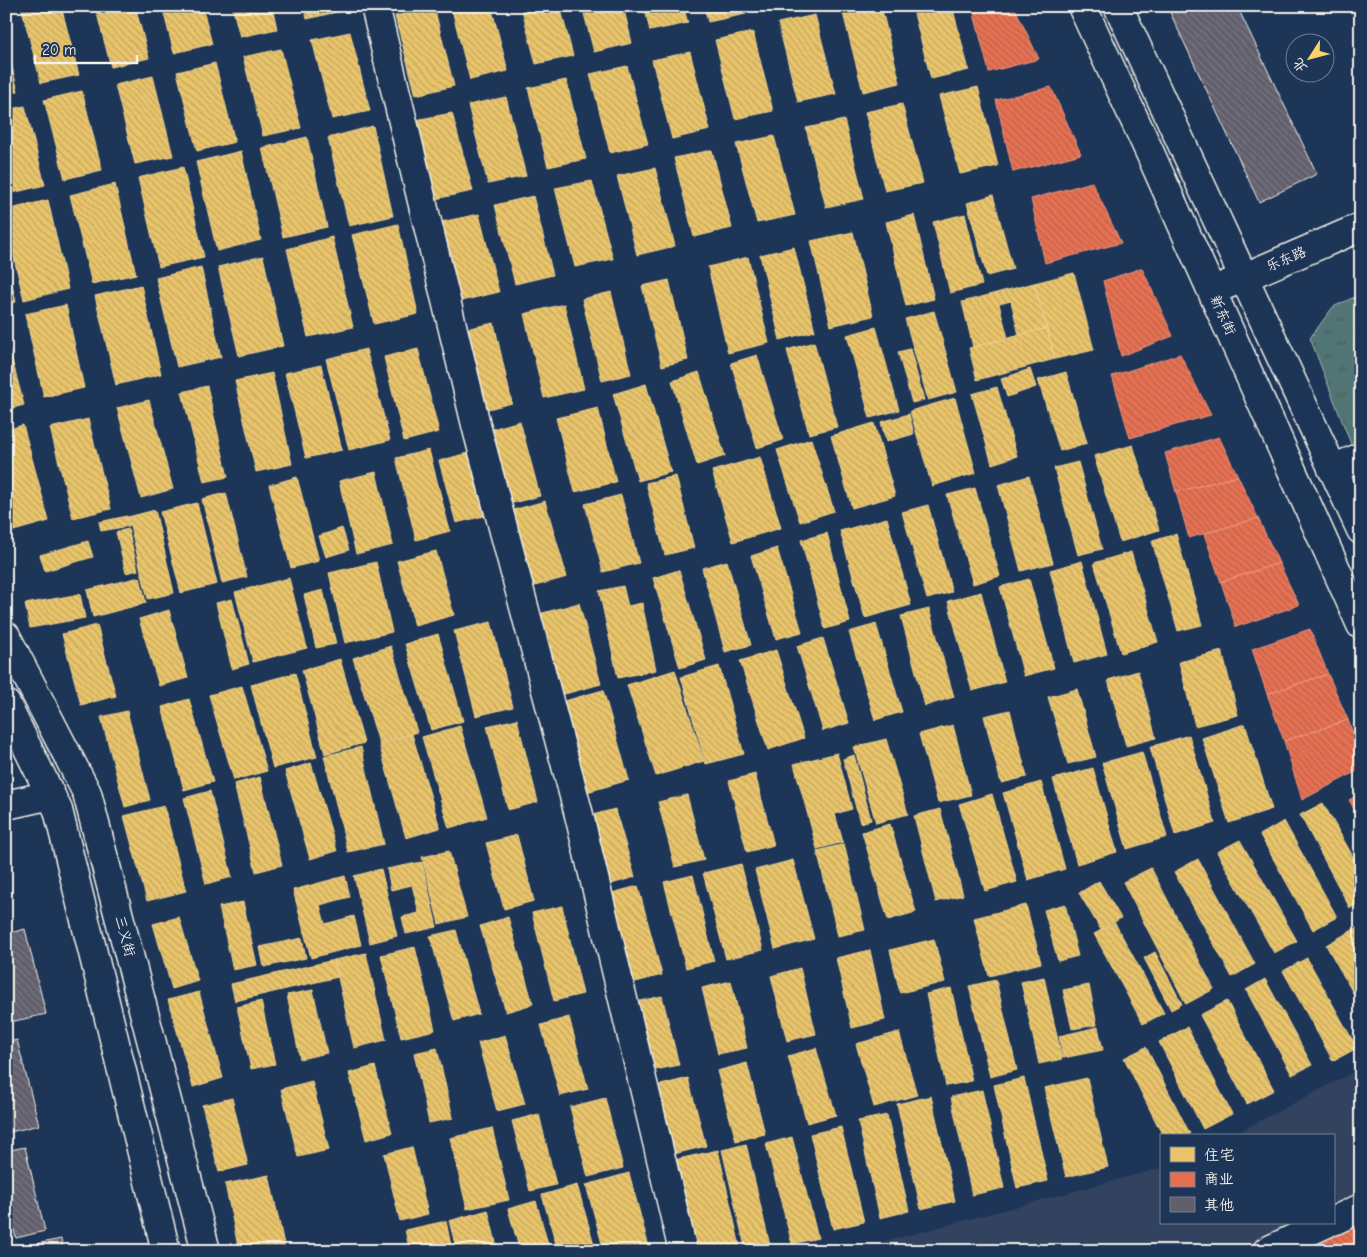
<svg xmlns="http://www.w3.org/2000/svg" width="1367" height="1257" font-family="'Comic Neue','LXGW WenKai TC',sans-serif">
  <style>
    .built { fill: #32425e }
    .park { fill: url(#park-tufts); stroke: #a2b2ae }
    .homes { fill: url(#homes-back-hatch); stroke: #ecd290 }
    .shops { fill: url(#shops-back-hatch); stroke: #eb967e }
    .building { fill: url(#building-back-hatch); stroke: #f4f1e8 }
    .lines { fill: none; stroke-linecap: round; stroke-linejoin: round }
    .pedestrian-casing { stroke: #f4f1e8; stroke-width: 31 }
    .minor-casing { stroke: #f4f1e8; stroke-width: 31 }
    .secondary-casing { stroke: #f4f1e8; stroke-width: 31 }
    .primary-casing { stroke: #f4f1e8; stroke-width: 31 }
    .pedestrian { stroke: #1d3557; stroke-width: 28 }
    .minor { stroke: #1d3557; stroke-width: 28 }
    .secondary { stroke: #1d3557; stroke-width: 28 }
    .primary { stroke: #1d3557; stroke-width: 28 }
    .labels { text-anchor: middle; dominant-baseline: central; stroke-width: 5; stroke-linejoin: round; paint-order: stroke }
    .street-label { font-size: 14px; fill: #f4f1e8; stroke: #1d3557 }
  </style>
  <defs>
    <pattern id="park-tufts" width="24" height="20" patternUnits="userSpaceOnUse" patternTransform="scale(1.25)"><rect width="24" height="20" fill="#517475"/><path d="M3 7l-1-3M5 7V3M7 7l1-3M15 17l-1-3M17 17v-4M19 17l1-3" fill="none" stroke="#4d5c5b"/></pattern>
    <pattern id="homes-back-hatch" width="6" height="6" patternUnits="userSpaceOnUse" patternTransform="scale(1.25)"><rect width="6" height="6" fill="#e9c46a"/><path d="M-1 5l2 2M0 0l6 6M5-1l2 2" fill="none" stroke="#c1a561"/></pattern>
    <pattern id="shops-back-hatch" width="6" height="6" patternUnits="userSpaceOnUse" patternTransform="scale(1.25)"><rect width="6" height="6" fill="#e76f51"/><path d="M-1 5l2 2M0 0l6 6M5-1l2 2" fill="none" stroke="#b8634e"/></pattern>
    <pattern id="building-back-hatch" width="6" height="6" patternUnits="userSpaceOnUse" patternTransform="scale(1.25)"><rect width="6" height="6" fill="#625f6d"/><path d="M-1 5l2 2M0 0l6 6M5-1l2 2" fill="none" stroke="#797682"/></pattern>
  </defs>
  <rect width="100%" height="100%" fill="#1d3557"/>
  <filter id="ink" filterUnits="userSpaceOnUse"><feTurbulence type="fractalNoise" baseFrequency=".02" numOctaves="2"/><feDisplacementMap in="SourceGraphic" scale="10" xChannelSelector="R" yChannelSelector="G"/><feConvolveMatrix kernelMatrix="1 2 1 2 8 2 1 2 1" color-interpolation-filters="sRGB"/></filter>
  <g filter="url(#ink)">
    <!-- built -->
    <path class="built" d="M1361 1068V1251H849L1161 1168V1223H1333V1136H1231Z"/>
    <!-- park -->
    <path class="park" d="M1361 294V470L1310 338 1333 307Z"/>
    <!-- homes -->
    <path class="homes" d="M21 6H61L79 75 41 83Z
      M95 6H135L149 58 111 67Z
      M162 6H202L212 44 174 53Z
      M232 6H272L277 29 240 37Z
      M304 6H344L345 10 307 19Z
      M451 6H491L508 71 470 80Z
      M521 6H560L573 56 536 64Z
      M582 6H623L632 43 594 52Z
      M644 6H683L688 23 650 31Z
      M704 6H744L746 14 708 22Z
      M873 6H881L900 83 863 92 843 13Z
      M912 6H952L969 70 931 79Z
      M434 7 454 86 416 95 395 16Z
      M815 15 836 94 798 102 778 23Z
      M350 32 370 111 332 119 312 40Z
      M753 32 773 111 735 119 715 40Z
      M6 44 18 91 6 94Z
      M281 49 301 128 263 136 243 57Z
      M690 52 710 130 672 139 652 60Z
      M215 63 235 142 197 151 177 72Z
      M627 66 648 144 610 153 590 74Z
      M153 76 173 156 135 164 115 85Z
      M566 80 586 159 548 167 528 88Z
      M978 87 998 166 960 174 939 96Z
      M82 91 102 170 65 179 44 100Z
      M506 97 526 176 488 184 468 105Z
      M902 104 923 183 885 191 865 112Z
      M25 106 45 185 8 194 6 187V110Z
      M452 113 473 191 435 199 415 120Z
      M844 120 864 199 826 207 806 128Z
      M373 126 393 216 349 226 328 138Z
      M774 136 795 215 757 223 736 144Z
      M307 137 327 227 283 237 262 148Z
      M712 150 732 228 694 237 674 158Z
      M241 151 261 240 217 251 196 162Z
      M183 167 204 257 159 267 138 178Z
      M655 168 675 246 637 255 617 176Z
      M592 181 613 259 575 267 555 188Z
      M115 184 136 274 92 284 70 195Z
      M993 195 1013 269 987 276 967 203Z
      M533 196 553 275 515 284 495 205Z
      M48 200 68 289 24 300 6 225V210Z
      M479 214 499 292 461 301 441 222Z
      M965 214 982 285 950 293 933 222Z
      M914 215 934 299 906 306 886 222Z
      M398 224 418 314 374 324 352 235Z
      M853 232 873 316 831 326 811 241Z
      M332 237 353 327 308 337 287 249Z
      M794 247 815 331 780 340 760 255Z
      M263 256 283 346 239 356 218 267Z
      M748 257 769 343 728 353 708 267Z
      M6 258 16 302 6 304Z
      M201 267 221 357 177 367 156 278Z
      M1074 273 1094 350 1055 359 1034 283Z
      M669 280 688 360 662 366 642 286Z
      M1034 283 1047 328 1019 335 1011 301 999 304 1008 338 973 347 962 302Z
      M141 285 161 374 116 385 95 296Z
      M611 292 631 374 602 381 582 299Z
      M564 304 584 389 544 398 524 314Z
      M66 305 84 388 44 397 25 314Z
      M934 311 957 392 928 400 905 319Z
      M494 323 512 403 484 410 465 329Z
      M876 327 899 410 870 418 847 335Z
      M1047 328 1055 359 977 380 969 348Z
      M6 337 24 405 6 410Z
      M814 342 837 427 809 434 787 350Z
      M366 349 390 440 349 450 326 359Z
      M418 349 439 432 404 441 384 357Z
      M910 349 924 400 912 403 898 352Z
      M757 355 783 440 757 448 731 363Z
      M321 365 342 450 306 458 285 373Z
      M1030 369 1036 387 1007 397 1001 379Z
      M699 372 725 456 697 465 672 381Z
      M1066 372 1087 443 1060 451 1038 380Z
      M272 373 292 464 256 472 235 381Z
      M646 384 671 472 638 481 613 394Z
      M207 386 228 477 204 482 182 392Z
      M997 387 1017 456 992 464 972 394Z
      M955 398 976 473 932 486 910 411Z
      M149 400 173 489 141 498 117 408Z
      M598 408 616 482 575 492 556 418Z
      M909 414 914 434 886 442 881 422Z
      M88 419 111 509 73 518 50 428Z
      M520 421 540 496 509 504 489 430Z
      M874 423 895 496 852 508 831 436Z
      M23 425 49 521 10 532 6 517V430Z
      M811 439 834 511 800 522 777 450Z
      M1133 445 1159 530 1120 542 1094 456Z
      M429 450 450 531 416 540 396 458Z
      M471 452 488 515 456 523 439 461Z
      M760 457 781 528 733 542 712 471Z
      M1078 462 1102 549 1078 555 1054 468Z
      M376 472 393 545 356 554 339 481Z
      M676 476 694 548 665 555 646 483Z
      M1029 476 1053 563 1021 571 998 485Z
      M297 477 319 561 291 568 269 485Z
      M975 488 1000 576 973 584 947 495Z
      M226 493 247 577 222 583 202 499Z
      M621 495 639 563 603 572 585 504Z
      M545 501 567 577 528 588 506 512Z
      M197 503 217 584 181 593 160 512Z
      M928 505 952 592 927 599 902 512Z
      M155 510 174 593 148 599 128 517Z
      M127 516 129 526 101 531 99 522Z
      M887 518 911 605 865 618 840 531Z
      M342 528 349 550 326 557 319 536Z
      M128 529 138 570 126 573 116 532Z
      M827 533 850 622 825 629 801 540Z
      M1176 534 1202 625 1178 631 1152 541Z
      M88 541 93 557 45 571 40 555Z
      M777 548 802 632 776 639 751 556Z
      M436 551 454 615 415 626 397 561Z
      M1131 552 1158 642 1121 653 1094 563Z
      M727 561 751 645 725 652 702 568Z
      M1082 561 1107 654 1074 663 1050 570Z
      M376 562 392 632 345 643 329 573Z
      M679 570 706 660 680 668 653 578Z
      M140 577 146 603 93 617 87 590Z
      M289 578 307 648 253 662 235 592Z
      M1029 579 1054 668 1024 676 1000 587Z
      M623 586 628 606 642 603 656 670 618 678 599 591Z
      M323 590 336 644 316 648 304 595Z
      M981 592 1005 682 972 691 948 601Z
      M80 594 85 618 30 628 25 604Z
      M232 599 249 664 232 669 216 603Z
      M579 603 601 684 561 695 539 614Z
      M929 609 954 697 925 706 901 616Z
      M169 610 188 678 159 686 139 619Z
      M491 622 513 707 476 716 454 631Z
      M876 624 902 712 875 720 849 632Z
      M97 625 116 696 81 705 62 634Z
      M438 634 463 721 431 730 405 644Z
      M823 638 849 723 823 731 797 646Z
      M391 646 417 732 379 743 353 658Z
      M776 650 804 738 768 750 740 661Z
      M1222 651 1238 715 1195 726 1179 662Z
      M340 659 364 743 325 754 302 670Z
      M719 666 744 754 706 764 681 677Z
      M675 670 704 761 656 776 627 685Z
      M1138 671 1156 738 1126 746 1108 680Z
      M295 673 317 757 273 768 251 685Z
      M242 686 267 771 234 780 209 695Z
      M1077 689 1096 757 1068 764 1048 697Z
      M603 690 629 780 587 792 561 702Z
      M189 699 213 782 184 790 162 707Z
      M1010 710 1027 777 1001 783 984 716Z
      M127 711 150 800 125 807 101 717Z
      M517 719 538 802 508 810 487 726Z
      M1245 724 1272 809 1229 823 1202 738Z
      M953 725 971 795 938 803 919 734Z
      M460 726 487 817 449 828 422 737Z
      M412 734 440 828 406 838 379 744Z
      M1189 735 1215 823 1175 835 1150 747Z
      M886 739 908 814 876 823 854 747Z
      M361 747 384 844 348 852 324 756Z
      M1142 752 1167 837 1127 849 1102 763Z
      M837 753 852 809 835 814 843 842 817 849 794 764Z
      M854 755 871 820 860 823 843 759Z
      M311 763 337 851 310 859 285 771Z
      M1093 768 1117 852 1077 864 1053 779Z
      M755 774 774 845 747 852 729 781Z
      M260 777 282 865 256 872 234 784Z
      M1041 782 1065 869 1028 880 1003 793Z
      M210 791 232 877 206 884 184 798Z
      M992 794 1017 882 985 891 959 804Z
      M687 795 704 860 675 867 658 802Z
      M1323 803 1361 871V903L1350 908 1300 815Z
      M164 806 186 891 147 901 124 816Z
      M615 809 635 877 608 885 589 816Z
      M940 809 963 895 936 902 914 816Z
      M1284 821 1337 917 1313 930 1260 835Z
      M890 824 916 912 888 920 862 832Z
      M517 835 534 901 504 909 486 843Z
      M1240 840 1297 941 1274 953 1217 852Z
      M844 844 865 930 838 936 817 851Z
      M449 851 467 917 439 924 422 857Z
      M1198 859 1255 964 1232 977 1174 872Z
      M793 860 814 939 775 949 755 870Z
      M422 862 437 927 406 934 402 917 419 913 412 885 391 890 387 869Z
      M741 864 763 950 726 959 703 873Z
      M1151 868 1214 989 1186 1004 1123 882Z
      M381 869 397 936 370 943 354 876Z
      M693 875 714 961 686 968 664 882Z
      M345 876 350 897 320 905 325 924 354 916 361 945 311 958 293 890Z
      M1099 881 1121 918 1101 930 1079 893Z
      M638 886 662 975 632 983 608 894Z
      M243 902 257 965 233 970 219 907Z
      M1065 904 1078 956 1058 961 1044 910Z
      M1026 905 1041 963 989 976 974 918Z
      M562 906 583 994 554 1001 532 913Z
      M179 917 198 981 172 989 153 924Z
      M508 917 533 1004 506 1012 480 926Z
      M1115 923 1164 1013 1143 1024 1094 934Z
      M1358 927 1361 931V1007L1326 945Z
      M456 930 479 1014 454 1021 430 936Z
      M302 938 306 958 264 967 260 947Z
      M934 939 945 982 900 993 890 950Z
      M415 947 435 1030 401 1038 381 955Z
      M870 950 885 1020 852 1028 836 958Z
      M1155 952 1182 1004 1171 1010 1144 958Z
      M366 953 386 1040 354 1048 334 960Z
      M1307 958 1357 1048 1333 1061 1283 971Z
      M334 960 338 977 235 1001 231 984Z
      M800 968 816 1034 787 1041 771 976Z
      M1044 977 1062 1059 1039 1064 1021 982Z
      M1265 979 1312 1065 1292 1075 1246 990Z
      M996 980 1017 1070 990 1077 969 986Z
      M731 981 747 1048 718 1054 702 988Z
      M1089 985 1097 1025 1072 1029 1063 990Z
      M951 988 972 1081 946 1086 926 994Z
      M313 990 327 1053 300 1059 287 995Z
      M199 992 223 1078 193 1087 168 1000Z
      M662 996 679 1065 651 1071 635 1002Z
      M261 1001 275 1064 251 1069 237 1007Z
      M1227 1001 1274 1090 1247 1104 1200 1015Z
      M569 1017 588 1089 560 1096 541 1025Z
      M1098 1027 1103 1050 1063 1058 1059 1036Z
      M1187 1027 1232 1114 1203 1129 1159 1042Z
      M899 1032 917 1095 874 1107 856 1044Z
      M505 1035 525 1104 497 1111 478 1043Z
      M1146 1047 1190 1134 1186 1136H1163L1124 1058Z
      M437 1048 453 1118 429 1123 414 1053Z
      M816 1048 836 1115 807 1123 788 1056Z
      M747 1063 765 1134 736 1141 717 1071Z
      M375 1066 392 1133 366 1140 349 1073Z
      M688 1078 706 1146 670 1155 653 1087Z
      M1024 1078 1048 1181 1017 1188 994 1085Z
      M1087 1078 1108 1167 1066 1177 1044 1088Z
      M312 1081 329 1150 298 1157 281 1089Z
      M982 1090 1004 1188 972 1195 951 1097Z
      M931 1096 955 1201 921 1209 897 1104Z
      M232 1098 248 1165 219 1172 202 1105Z
      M605 1098 623 1168 588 1177 570 1107Z
      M539 1114 556 1185 530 1191 512 1121Z
      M887 1115 909 1211 880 1218 858 1121Z
      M841 1127 864 1222 833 1229 810 1134Z
      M492 1128 509 1200 467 1209 450 1138Z
      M792 1137 818 1238 792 1244 766 1144Z
      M746 1144 771 1250 770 1251H746L722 1150Z
      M412 1147 428 1214 400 1221 384 1154Z
      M718 1150 741 1251H695L674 1160Z
      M629 1173 650 1251H604L586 1185Z
      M269 1175 285 1249 278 1251H239L225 1184Z
      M577 1185 596 1251H558L542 1195Z
      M536 1201 550 1251H520L508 1209Z
      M488 1210 498 1251H457L449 1221Z
      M446 1221 452 1251H410L405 1230Z
      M405 1246 406 1251H381Z"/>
    <!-- shops -->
    <path class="shops" d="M972 6H1014L1039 59 989 72Z
      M1051 87 1081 154 1013 172 996 100Z
      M1092 182 1121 243 1045 263 1031 199Z
      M1142 268 1173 336 1121 356 1103 281Z
      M1180 354 1211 415 1130 438 1112 376Z
      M1219 437 1238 476 1176 492 1165 453Z
      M1238 476 1258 518 1189 538 1176 492Z
      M1258 518 1279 563 1221 582 1204 534Z
      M1279 563 1299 605 1236 627 1221 582Z
      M1310 629 1328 674 1267 694 1252 649Z
      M1328 674 1348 720 1284 741 1267 694Z
      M1348 720 1361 753V769L1302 800 1284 741Z
      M1361 793V821L1349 800Z
      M1361 1215V1251H1295Z"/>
    <!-- building -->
    <path class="building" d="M1167 6H1237L1317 174 1259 202Z
      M25 929 46 1014 6 1023V934Z
      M17 1040 39 1125 6 1133V1043Z
      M25 1147 45 1231 16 1238 6 1199V1151Z
      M61 1239 64 1251H33L31 1245Z"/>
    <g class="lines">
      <!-- pedestrian casing -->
      <g class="pedestrian-casing">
        <path id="pedestrian" d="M1332 469 1361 457
          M1333 1221 1361 1208
          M1267 1251 1327 1223"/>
      </g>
      <!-- minor casing -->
      <g class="minor-casing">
        <path id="minor" d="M375 6 477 429 579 815 683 1251
          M6 805 51 795"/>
      </g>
      <!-- secondary casing -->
      <g class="secondary-casing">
        <path id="secondary" d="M1082 6 1150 153 1361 625
          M1118 6 1361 530
          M1226 285 1361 227"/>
      </g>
      <!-- primary casing -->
      <g class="primary-casing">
        <path id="primary" d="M6 636 87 793 206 1251
          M6 704 58 810 166 1251"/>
      </g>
      <!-- pedestrian -->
      <use href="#pedestrian" class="pedestrian"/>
      <!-- minor -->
      <use href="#minor" class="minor"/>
      <!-- secondary -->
      <use href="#secondary" class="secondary"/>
      <!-- primary -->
      <use href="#primary" class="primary"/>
    </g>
  </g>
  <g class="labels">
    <!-- street labels -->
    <g class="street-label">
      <text transform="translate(1286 259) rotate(-23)">乐东路</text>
      <text transform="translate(1223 315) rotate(66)">新东街</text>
      <text transform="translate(125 936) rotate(75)">三义街</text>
    </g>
  </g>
  <!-- margin -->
  <rect width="1367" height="1257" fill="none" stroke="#1d3557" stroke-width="25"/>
  <rect x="12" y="12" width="1342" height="1232" fill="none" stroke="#f4f1e8" stroke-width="2" filter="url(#ink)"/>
  <!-- legend -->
  <rect x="1160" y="1134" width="175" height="90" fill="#1d3557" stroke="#738091"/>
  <rect x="1170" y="1147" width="25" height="15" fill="#e9c46a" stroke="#738091"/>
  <text x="1204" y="1160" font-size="15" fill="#f4f1e8">住宅</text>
  <rect x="1170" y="1172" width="25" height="15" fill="#e76f51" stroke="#738091"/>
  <text x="1204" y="1184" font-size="15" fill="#f4f1e8">商业</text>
  <rect x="1170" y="1197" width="25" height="15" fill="#625f6d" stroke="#738091"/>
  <text x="1204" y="1210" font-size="15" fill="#f4f1e8">其他</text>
  <!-- north arrow -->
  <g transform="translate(1310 58) rotate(234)"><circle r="24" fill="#1d3557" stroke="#738091"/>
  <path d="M0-4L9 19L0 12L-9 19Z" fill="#ffd166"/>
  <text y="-8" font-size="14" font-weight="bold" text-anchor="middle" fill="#f4f1e8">北</text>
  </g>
  <!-- scale -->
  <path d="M35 55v8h102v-8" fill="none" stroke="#f4f1e8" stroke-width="2.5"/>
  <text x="42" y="55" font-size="15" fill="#f4f1e8" stroke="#1d3557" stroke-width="4" paint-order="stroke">20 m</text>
</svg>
